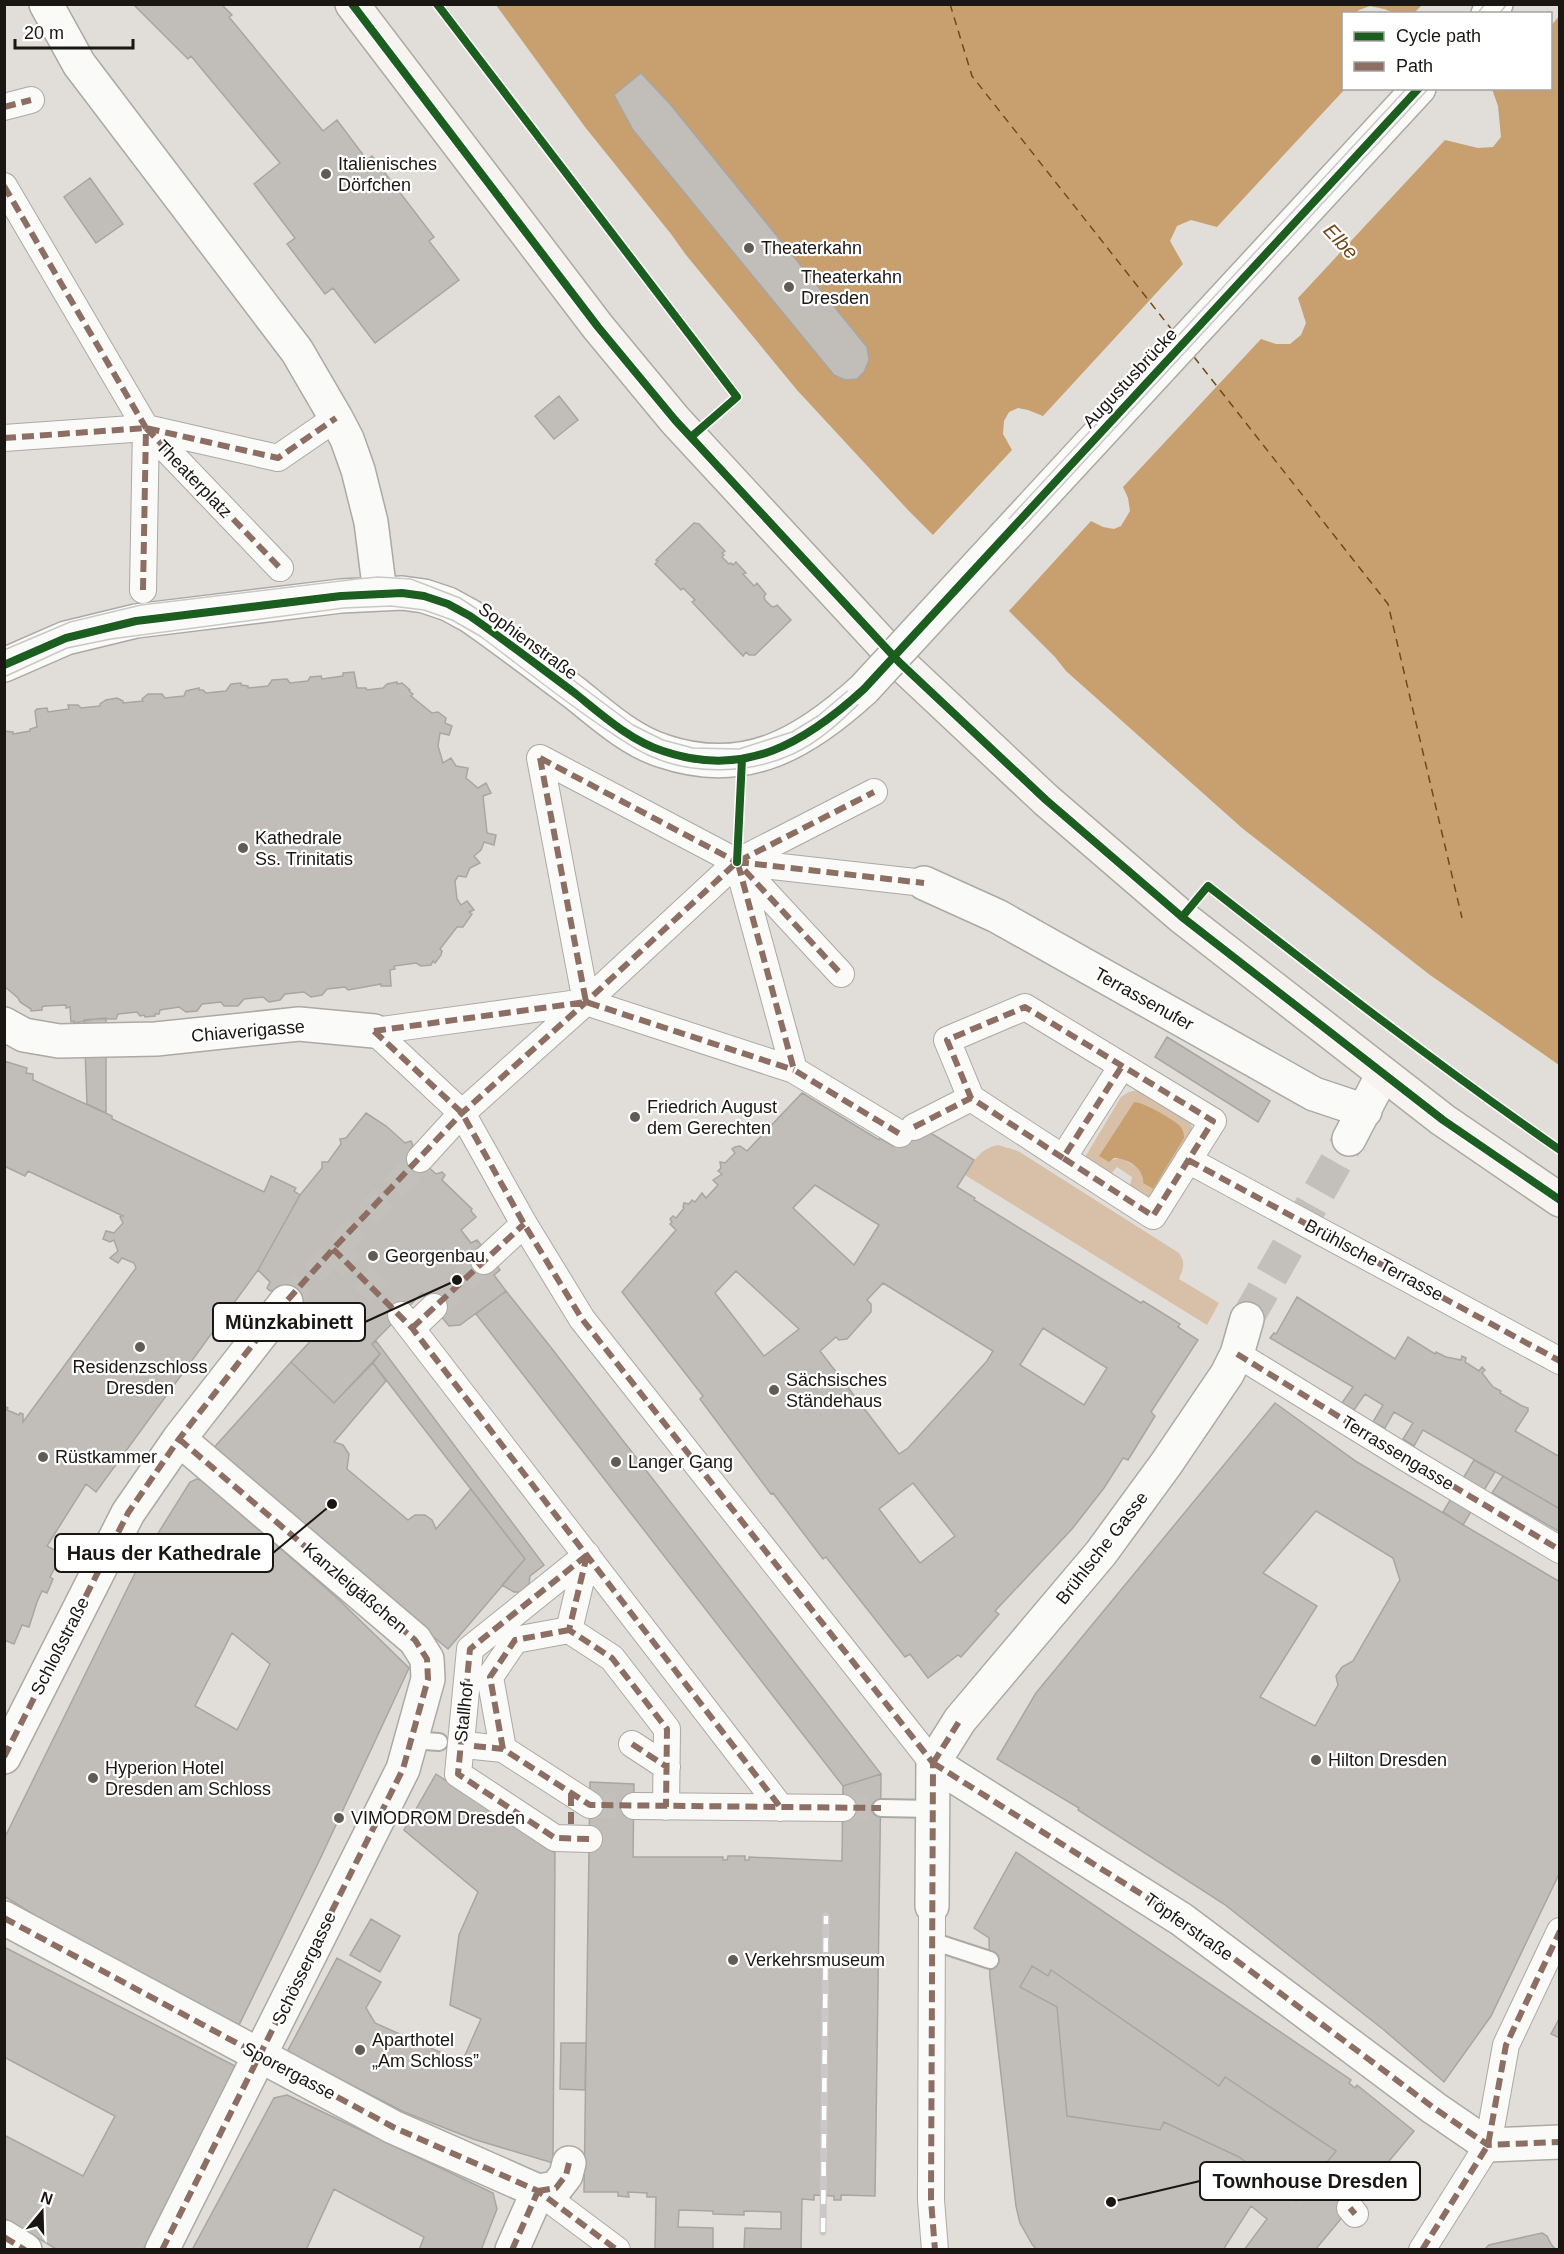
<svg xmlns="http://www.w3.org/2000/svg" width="1564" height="2254" font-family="Helvetica,sans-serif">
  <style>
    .green { fill: #d7c0a7; fill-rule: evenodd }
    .water { fill: #c89f6f; fill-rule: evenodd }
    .pier { fill: #e1ddd8 }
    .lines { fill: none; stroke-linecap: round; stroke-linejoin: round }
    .ferry { stroke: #714918; stroke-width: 1.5; stroke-dasharray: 8 6; stroke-linecap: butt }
    .building { fill: #c1beba; stroke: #a8a5a2; stroke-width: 1.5; fill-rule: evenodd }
    .pedestrian-tunnel { stroke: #c3bfba; stroke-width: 26; stroke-dasharray: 26 13; stroke-linecap: butt }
    .minor-tunnel { stroke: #c3bfba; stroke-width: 33; stroke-dasharray: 33 16; stroke-linecap: butt }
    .service-casing { stroke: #aca9a5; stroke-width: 20 }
    .pedestrian-casing { stroke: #aca9a5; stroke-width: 28 }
    .minor-casing { stroke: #aca9a5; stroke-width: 36 }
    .secondary-casing { stroke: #aca9a5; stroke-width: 36 }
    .service { stroke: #fafaf9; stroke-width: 16 }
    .pedestrian { stroke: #fafaf9; stroke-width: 26 }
    .minor { stroke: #fafaf9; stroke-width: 33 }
    .secondary { stroke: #f6f3f1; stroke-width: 33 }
    .tram { stroke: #c9c8c6; stroke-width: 1.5 }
    .rail-casing { stroke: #c9c8c6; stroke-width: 7 }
    .rail { stroke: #fff; stroke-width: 4.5; stroke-dasharray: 14; stroke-linecap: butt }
    .minor-bridge-casing { stroke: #aca9a5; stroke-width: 36; stroke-linecap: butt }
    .minor-bridge { stroke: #fafaf9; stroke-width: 33 }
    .quiet { stroke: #8d6e63; stroke-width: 6; stroke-dasharray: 12 6; stroke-linecap: butt }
    .cycleway-casing { stroke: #fff; stroke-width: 11 }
    .cycleway { stroke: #1b5e20; stroke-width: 8 }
    .poi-dot { fill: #5f5c58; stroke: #fff; stroke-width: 2 }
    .labels { text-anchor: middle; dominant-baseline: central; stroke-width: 4.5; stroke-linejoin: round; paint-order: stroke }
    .poi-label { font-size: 18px; fill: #191613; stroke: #fff; text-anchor: start }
    .street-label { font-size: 18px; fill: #191613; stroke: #fff }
    .water-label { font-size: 20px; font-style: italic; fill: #714918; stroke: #fff }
    .leader { fill: none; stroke: #191613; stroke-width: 2 }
    .callout-dot { fill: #191613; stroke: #fff; stroke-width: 2 }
    .callout { fill: #fff; stroke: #191613; stroke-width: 2 }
    .callout-label { font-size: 20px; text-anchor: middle; font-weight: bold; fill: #191613 }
  </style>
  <rect width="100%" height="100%" fill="#e1ddd8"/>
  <!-- green -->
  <path class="green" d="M1137 1090 1144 1091 1189 1121 1193 1129 1155 1201 1130 1186 1132 1177 1117 1167 1110 1175 1084 1159 1121 1097 1129 1092ZM1134 1102 1153 1189 1143 1183C1145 1169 1132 1165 1121 1158L1111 1160 1099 1156Z
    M998 1145 1018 1151 1179 1253C1186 1263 1183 1269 1179 1279L1219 1303 1207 1325 965 1175C973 1161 981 1148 998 1145Z"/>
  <!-- water -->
  <path class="water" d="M496 5H1559V1065L1430 975 1242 828 1066 671 1055 657 908 510 797 390 686 255 671 234 585 127ZM1344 14H1550V88H1344Z
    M1134 1102C1143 1102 1171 1118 1179 1125 1183 1129 1184 1133 1184 1138L1153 1189 1143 1183C1145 1169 1127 1158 1114 1158L1109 1162 1099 1156Z"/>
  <!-- pier -->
  <path class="pier" d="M1422 5H1559V16L1551 26 1550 14 1414 13Z
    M1370 6 1384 9 1395 13H1356L1359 10Z
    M1345 89H1492L1498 106 1501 137 1493 147 1478 148 1445 140 1298 298 1306 323 1301 335 1290 344H1276L1261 339 1123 487 1128 498 1130 511 1121 526 1114 529 1103 527 1091 521 1007 613 931 537 1012 450 1003 434 1004 421 1009 412 1018 408 1028 410 1043 416 1183 264 1170 241 1177 226 1191 220 1217 227Z"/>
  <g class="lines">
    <!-- ferry -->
    <path class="ferry" d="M950 4 972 76 1172 330
      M1194 357 1388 604 1462 918"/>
  </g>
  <!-- building -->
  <path class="building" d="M133 4H221L232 15 229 17 323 131 337 120 367 160 372 156 434 237 429 241 459 280 375 343 333 288 325 294 287 244 295 238 254 184 280 163 191 56 188 59Z
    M641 73 670 104 867 347 869 360 864 372 857 379 845 380 834 375 633 130 614 95Z
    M90 178 123 224 96 243 64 197Z
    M559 396 578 420 554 439 535 416Z
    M694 523 699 524 725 551 722 553 724 555 722 557 729 564 731 563 733 565 736 562 746 573 743 574 754 586 757 583 766 594 764 596 765 600 771 606 774 607 777 605 791 620 755 655H749L746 652 743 656 692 602 695 600 683 588 681 590 655 564 658 561 656 560Z
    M354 672 357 688H366L367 690 383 688 387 684 397 682V684L402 683 410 690 409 691 413 694 411 696 432 713 438 712 446 718 445 723 452 726 449 735 440 733 438 746 443 763 451 758 456 766 468 768 466 778 478 788 486 783 491 793 483 796 487 833 496 835 494 845 484 842 481 850 474 856 480 863 470 868 466 877 458 876 455 881 457 899 461 905 467 901 474 910 469 912 472 914 463 927H457L440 949 442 951 441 955 435 963 433 961 431 965 421 966 416 963 394 966 395 969 390 970 391 986H381V984L348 990 345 987 327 989 322 995 311 997 304 992 285 994 280 1000 269 1002 263 997 244 999 238 1006H224L221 1002 202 1004 197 1011 186 1012 179 1007 160 1010 159 1014H155V1016L145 1017 144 1015 140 1016 137 1012 118 1014 116 1019H95L74 1023V1021L71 1022 70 1007 66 1008V1005L45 1006 42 1007V1010L31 1011V1009L20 1002 18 998 4 986V731L13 732V734L30 731V729L37 727 35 711 37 709 47 708 48 712 69 709 68 705H78L81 708 100 706V704L106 700 117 698 123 701V703L143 701 142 699 148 694H162L165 698 184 696 186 691 199 688V690H203L206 693 226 691 231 684 241 683V685L248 686V688L268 686 272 680 287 679 290 683 308 681 310 677 321 676 322 679 343 676V673Z
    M106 1018V1113L87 1104 84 1022V1020Z
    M1167 1037 1270 1101 1258 1122 1155 1057Z
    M4 1061 27 1068 26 1073 33 1074V1080L112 1116V1119L264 1192 271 1176 296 1188 294 1191 300 1195 258 1270 96 1492 86 1484 47 1546 62 1554 50 1577 53 1579 47 1593 42 1591 37 1602 29 1627 22 1625 14 1644 4 1640V1406L8 1408 7 1410 19 1415 20 1413 23 1414V1422L136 1268 134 1263 122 1258 118 1263 110 1258 118 1251 114 1240 110 1242 103 1239 106 1231 114 1233 123 1223 120 1217 123 1216 28 1171 25 1176 4 1166Z
    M802 1093 879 1140 880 1138 893 1146 907 1122 934 1135 974 1160 957 1187 975 1198 974 1200 1141 1303 1143 1301 1180 1324 1178 1327 1198 1340 1151 1412 1155 1416 1128 1460 1123 1458 1104 1488 1072 1529 995 1611 999 1614 961 1657 958 1655 928 1678 910 1654 905 1657 826 1557 823 1559 773 1493 771 1494 700 1399 703 1396 622 1292 676 1230 670 1224 672 1222 670 1219 673 1216 676 1218 684 1208 683 1207 684 1203 689 1204 692 1200 695 1202 702 1193 706 1198 718 1185 713 1180 722 1174 718 1171 721 1168 720 1162 725 1163 735 1153 732 1149 735 1147 740 1146 747 1151ZM815 1185 879 1225 854 1265 793 1208ZM736 1271 799 1329 764 1356 715 1293ZM883 1283 993 1351 987 1361 908 1448 899 1454 820 1351 836 1337 839 1340 847 1339 871 1312V1304L867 1300ZM1043 1328 1107 1368 1084 1405 1020 1365ZM913 1483 955 1536 920 1563 879 1509Z
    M366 1113 386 1126 405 1143 411 1141 413 1146 410 1150 436 1174 442 1172 445 1175 442 1180 472 1209 471 1211 476 1217 461 1230 471 1243 477 1240 481 1245 476 1250 489 1268 496 1264 500 1270 494 1275 506 1291 460 1325 449 1326 422 1293 372 1344 380 1354 334 1403 291 1362 320 1331 308 1320 302 1321 299 1319 301 1314 275 1290 270 1291 267 1288 270 1282 258 1270 300 1195 322 1168V1162H328L341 1144 340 1139 346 1138Z
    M506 1291 549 1345 881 1774 843 1786 476 1314Z
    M1297 1297 1395 1359 1408 1337 1435 1354 1436 1352 1446 1357 1461 1360 1462 1356 1466 1358 1465 1362 1479 1371 1482 1367 1485 1370 1482 1373 1493 1387 1501 1391 1500 1393 1522 1406 1528 1408V1411L1515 1431 1560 1457V1509L1423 1430 1414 1446 1403 1439 1413 1423 1394 1412 1385 1428 1373 1422 1383 1405 1365 1394 1354 1410 1342 1403 1353 1387 1270 1338 1274 1333 1276 1334Z
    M376 1341 544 1565 530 1576 529 1584 521 1592H514L502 1585 525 1559 373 1363 380 1354 372 1344Z
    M291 1362 334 1403 373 1363 386 1381 334 1442 343 1445 349 1454 347 1469 408 1520 415 1515H425L432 1520 436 1529 471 1489 525 1559 448 1649 211 1451Z
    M1275 1403 1357 1462 1560 1582V1872L1491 2016 1444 2082 1384 2030 1224 1904 1078 1810 1079 1808 997 1759 1036 1693ZM1316 1511 1393 1558 1400 1580 1353 1661 1342 1667 1336 1676 1338 1685 1315 1726 1260 1697 1317 1606 1263 1573Z
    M1474 1460 1495 1472 1463 1525 1443 1512Z
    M1503 1476 1560 1509V1532L1492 1493Z
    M197 1479 203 1481 220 1496 335 1596 409 1668 321 1857 239 2025 114 1965 4 1896V1839L142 1559 190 1482ZM232 1633 270 1664 237 1730 195 1706Z
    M436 1774 555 1853 553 2163 473 2139 404 2112 287 2052 337 1958 381 1982 366 2008 375 2023 462 2062 481 2019 450 2005 459 1935 478 1892 404 1830Z
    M881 1774 875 2196 841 2195V2200H834V2196L814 2195V2200L802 2199 801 2250H744L745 2228 781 2229V2212L744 2211V2215L713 2214V2211L679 2210 678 2227 713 2228V2250L655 2249 656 2197H647V2193L628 2192 629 2197 618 2196V2192H584L590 1782 634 1784 633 1857H723V1860H727L728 1856H745V1860H749V1857L842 1861 843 1786Z
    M1016 1852 1351 2080 1349 2083 1355 2088 1357 2085 1414 2131 1315 2250H1244L1267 2219 1251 2206 1223 2250H1037L1032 2244 1020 2223 1016 2206 990 1978 989 1938 974 1928ZM1032 1966 1048 1976 1051 1970 1219 2086 1225 2077 1336 2151 1296 2201 1239 2157 1164 2122 1160 2130 1067 2116 1057 2007 1020 1987Z
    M371 1919 400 1936 380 1972 350 1955Z
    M4 1947 237 2067 143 2250H58L4 2218V2135L83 2176 115 2116 4 2057Z
    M1032 1966 1048 1976 1051 1970 1219 2086 1225 2077 1336 2151 1296 2201 1239 2157 1164 2122 1160 2130 1067 2116 1057 2007 1020 1987Z
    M1560 2017V2038L1551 2034Z
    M561 2043H586L585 2090 560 2089Z
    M287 2095 493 2193 497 2209 481 2250H419L424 2237 334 2189 306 2250H192L274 2098Z
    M1542 2233 1547 2236 1551 2244 1556 2250H1484L1489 2245Z"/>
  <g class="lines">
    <!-- pedestrian-tunnel -->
    <path class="pedestrian-tunnel" d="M333 1249 401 1315
      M286 1302 420 1159
      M434 1307 484 1261
      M590 1805 634 1806
      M843 1808H881"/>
    <!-- minor-tunnel -->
    <path class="minor-tunnel" d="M1247 1319 1349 1139"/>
    <!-- service casing -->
    <g class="service-casing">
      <path id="service" d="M411 1740 439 1742
        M881 1808 932 1809
        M932 1941 990 1960"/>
    </g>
    <!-- pedestrian casing -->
    <g class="pedestrian-casing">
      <path id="pedestrian" d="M4 107 31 100
        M4 186 146 428
        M4 438 146 428 278 458 336 418
        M143 590 146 428 280 568
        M540 758 737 862 841 974
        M540 758 586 1002
        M737 862 924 883
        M738 865 794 1070 900 1134
        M374 1031 462 1113 524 1224 582 1319 933 1763
        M374 1031 586 1002 794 1070
        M914 1127 971 1098
        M1063 1158 971 1098 947 1040 1025 1007 1213 1121 1153 1216 1063 1158 1122 1066
        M420 1159 462 1113 586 1002 737 862 874 792
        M1188 1160 1560 1361
        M484 1261 524 1224
        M401 1315 781 1808
        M412 1328 434 1307
        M1237 1354 1416 1464 1560 1550
        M587 1555 470 1649 458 1774 555 1838 589 1839
        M587 1555 569 1630 612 1658 667 1729 666 1807
        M632 1744 667 1767
        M474 1746 503 1749 590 1805
        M503 1749 490 1677 515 1640 569 1630
        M634 1806 843 1808
        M932 1906 931 2200 935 2250
        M538 2191 617 2250
        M1350 2208 1355 2214
        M1422 2250 1488 2145 1506 2045 1560 1931"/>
    </g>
    <!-- minor casing -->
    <g class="minor-casing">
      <path id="minor" d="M46 4 79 64 297 351 336 418 347 439 358 470 371 522 380 593
        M1488 14 1496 4
        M1006 535 1419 88
        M4 665 66 638 136 621 341 596 402 593 424 596 448 604 470 616C506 641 541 668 576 694 602 715 631 741 663 751 745 779 805 743 864 689
        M924 883 997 916 1314 1094 1365 1111
        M4 1024 24 1035 59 1041 156 1039 299 1024 374 1031
        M1349 1139 1383 1074
        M4 1757 128 1513 179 1439 286 1302
        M933 1763 1181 1919 1434 2108 1488 2145 1560 2142
        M933 1763 960 1720 1101 1553 1166 1464 1227 1374 1237 1354 1247 1319
        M932 1906 933 1763
        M4 1918 393 2127 538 2191 556 2188 566 2175 569 2163
        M4 2237 25 2250
        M162 2250 403 1769 428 1679 427 1659 415 1640 179 1439
        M512 2250 538 2191"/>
    </g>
    <!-- secondary casing -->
    <g class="secondary-casing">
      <path id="secondary" d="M352 4 598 327 675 420 899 662 1046 800 1182 917 1443 1120 1560 1200"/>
    </g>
    <!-- service -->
    <use href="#service" class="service"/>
    <!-- pedestrian -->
    <use href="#pedestrian" class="pedestrian"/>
    <!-- minor -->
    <use href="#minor" class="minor"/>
    <!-- secondary -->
    <use href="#secondary" class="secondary"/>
    <!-- tram -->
    <path class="tram" d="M1477 14 1485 4
      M1499 14 1507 4
      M4 650 70 622 141 605 357 579 378 577 411 579 460 598 489 617 633 725 663 740 693 748 739 749 792 732 818 716 858 682 1407 88
      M4 677 67 648 111 639 344 608 391 606 424 610 452 620 480 636C520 666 560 698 601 726 616 736 632 748 648 755 692 776 751 774 795 753 823 740 847 715 870 693L1429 88"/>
    <!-- rail casing -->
    <g class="rail-casing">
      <path id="rail" d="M823 2232 826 1916"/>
    </g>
    <!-- rail -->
    <use href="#rail" class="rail"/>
    <!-- minor-bridge casing -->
    <g class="minor-bridge-casing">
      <path id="minor-bridge" d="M864 689 1006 535"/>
    </g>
    <!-- minor-bridge -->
    <use href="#minor-bridge" class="minor-bridge"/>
    <!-- quiet -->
    <path class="quiet" d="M4 107 31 100
      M4 186 146 428
      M4 438 146 428 278 458 336 418
      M143 590 146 428 280 568
      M540 758 737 862 841 974
      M540 758 586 1002
      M737 862 924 883
      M738 864 794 1070 900 1134
      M374 1031 462 1113 524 1224 582 1319 933 1763 931 2200 935 2250
      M374 1031 586 1002 794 1070
      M914 1127 971 1098
      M1063 1158 971 1098 947 1040 1025 1007 1213 1121 1153 1216 1063 1158 1122 1066
      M1188 1160 1560 1361
      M333 1249 412 1328 781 1808
      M412 1328 524 1224
      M1237 1354 1416 1464 1560 1550
      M587 1555 470 1649 458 1774 555 1838 589 1839
      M587 1555 569 1630 612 1658 667 1729 666 1807
      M632 1744 667 1767
      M474 1746 503 1749 590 1805 881 1808
      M503 1749 490 1677 515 1640 569 1630
      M4 1757 128 1513 179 1439 286 1302 333 1249 462 1113 586 1002 737 862 874 792
      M933 1763 1181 1919 1434 2108 1488 2145 1560 2142
      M933 1763 960 1720
      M571 1824V1793
      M4 1918 393 2127 538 2191 617 2250
      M538 2191 556 2188 566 2175 569 2163
      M1350 2208 1355 2214
      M4 2237 25 2250
      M162 2250 403 1769 428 1679 427 1659 415 1640 179 1439
      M512 2250 538 2191
      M1422 2250 1488 2145 1506 2045 1560 1931"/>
    <!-- cycleway casing -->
    <g class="cycleway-casing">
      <path id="cycleway" d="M352 4 598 327 675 420 899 662 1046 800 1182 917 1443 1120 1560 1200
        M437 4 737 397 691 437
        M4 665 66 638 136 621 341 596 402 593 424 596 448 604 470 616C506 641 541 668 576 694 602 715 631 741 663 751 745 779 805 743 864 689L1419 88
        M737 862 742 759
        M1182 917 1208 886C1324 977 1439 1066 1560 1150"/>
    </g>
    <!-- cycleway -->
    <use href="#cycleway" class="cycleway"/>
  </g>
  <!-- markers -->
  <g class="poi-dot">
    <circle cx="326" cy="174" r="6"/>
    <circle cx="749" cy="248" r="6"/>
    <circle cx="789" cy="287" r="6"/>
    <circle cx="243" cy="848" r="6"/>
    <circle cx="635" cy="1117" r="6"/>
    <circle cx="373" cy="1256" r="6"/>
    <circle cx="140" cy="1347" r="6"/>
    <circle cx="774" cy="1390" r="6"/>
    <circle cx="43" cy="1457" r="6"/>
    <circle cx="616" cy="1462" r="6"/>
    <circle cx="1316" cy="1760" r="6"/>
    <circle cx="93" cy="1778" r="6"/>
    <circle cx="339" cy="1818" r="6"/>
    <circle cx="733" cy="1960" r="6"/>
    <circle cx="360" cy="2050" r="6"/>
  </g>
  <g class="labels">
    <!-- poi labels -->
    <g class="poi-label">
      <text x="338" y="164">Italienisches<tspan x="338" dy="21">Dörfchen</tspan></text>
      <text x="761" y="248">Theaterkahn</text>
      <text x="801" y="277">Theaterkahn<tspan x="801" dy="21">Dresden</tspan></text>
      <text x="255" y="838">Kathedrale<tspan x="255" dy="21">Ss. Trinitatis</tspan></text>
      <text x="647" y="1107">Friedrich August<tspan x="647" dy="21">dem Gerechten</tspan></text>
      <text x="385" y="1256">Georgenbau</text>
      <text x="140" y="1367" text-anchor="middle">Residenzschloss<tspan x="140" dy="21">Dresden</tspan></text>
      <text x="786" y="1380">Sächsisches<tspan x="786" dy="21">Ständehaus</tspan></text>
      <text x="55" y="1457">Rüstkammer</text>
      <text x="628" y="1462">Langer Gang</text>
      <text x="1328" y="1760">Hilton Dresden</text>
      <text x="105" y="1768">Hyperion Hotel<tspan x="105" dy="21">Dresden am Schloss</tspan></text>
      <text x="351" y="1818">VIMODROM Dresden</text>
      <text x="745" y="1960">Verkehrsmuseum</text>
      <text x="372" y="2040">Aparthotel<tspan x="372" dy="21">„Am Schloss”</tspan></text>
    </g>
    <!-- street labels -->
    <g class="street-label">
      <text transform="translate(1130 378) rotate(-47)">Augustusbrücke</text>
      <text transform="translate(194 479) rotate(46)">Theaterplatz</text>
      <text transform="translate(528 641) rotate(36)">Sophienstraße</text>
      <text transform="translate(1144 999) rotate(29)">Terrassenufer</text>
      <text transform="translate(248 1031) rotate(-5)">Chiaverigasse</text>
      <text transform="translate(1374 1260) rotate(28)">Brühlsche Terrasse</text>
      <text transform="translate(1398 1453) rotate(31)">Terrassengasse</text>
      <text transform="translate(1102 1548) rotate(-52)">Brühlsche Gasse</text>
      <text transform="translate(355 1588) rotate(40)">Kanzleigäßchen</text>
      <text transform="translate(60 1646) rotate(-63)">Schloßstraße</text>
      <text transform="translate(464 1712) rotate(-84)">Stallhof</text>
      <text transform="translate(1189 1927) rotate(35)">Töpferstraße</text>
      <text transform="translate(304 1968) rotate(-64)">Schössergasse</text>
      <text transform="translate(289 2071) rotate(28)">Sporergasse</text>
    </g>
    <!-- water labels -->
    <g class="water-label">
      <text transform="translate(1341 241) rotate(47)">Elbe</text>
    </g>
  </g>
  <!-- callouts -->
  <path class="leader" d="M457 1280L365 1322M332 1504L273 1553M1111 2202L1200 2181"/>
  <g class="callout-dot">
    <circle cx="457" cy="1280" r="6"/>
    <circle cx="332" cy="1504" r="6"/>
    <circle cx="1111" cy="2202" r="6"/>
  </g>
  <g class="callout">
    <rect x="213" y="1303" width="152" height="38" rx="6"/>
    <rect x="55" y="1534" width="218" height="38" rx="6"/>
    <rect x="1200" y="2162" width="220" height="38" rx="6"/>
  </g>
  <g class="callout-label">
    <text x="289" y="1329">Münzkabinett</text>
    <text x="164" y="1560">Haus der Kathedrale</text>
    <text x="1310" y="2188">Townhouse Dresden</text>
  </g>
  <!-- border -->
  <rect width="1564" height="2254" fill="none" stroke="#191613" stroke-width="12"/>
  <!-- legend -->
  <rect x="1342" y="12" width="210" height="78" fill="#ffffff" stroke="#a3a2a1" stroke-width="1.5"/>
  <rect x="1354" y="32" width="30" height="9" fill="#1b5e20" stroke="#a3a2a1" stroke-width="1.5"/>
  <text x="1396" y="42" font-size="18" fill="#191613">Cycle path</text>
  <rect x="1354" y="62" width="30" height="9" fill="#8d6e63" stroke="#a3a2a1" stroke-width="1.5"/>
  <text x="1396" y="72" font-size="18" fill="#191613">Path</text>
  <!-- north arrow -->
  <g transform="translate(42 2212) rotate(19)" stroke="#ffffff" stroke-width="4.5" paint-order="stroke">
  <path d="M0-4.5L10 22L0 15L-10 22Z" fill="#191613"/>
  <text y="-9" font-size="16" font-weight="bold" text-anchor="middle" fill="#191613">N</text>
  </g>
  <!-- scale -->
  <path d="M15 39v9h118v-9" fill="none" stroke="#191613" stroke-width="3"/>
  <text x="24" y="39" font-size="18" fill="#191613" stroke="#ffffff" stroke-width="4.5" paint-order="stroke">20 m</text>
</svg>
